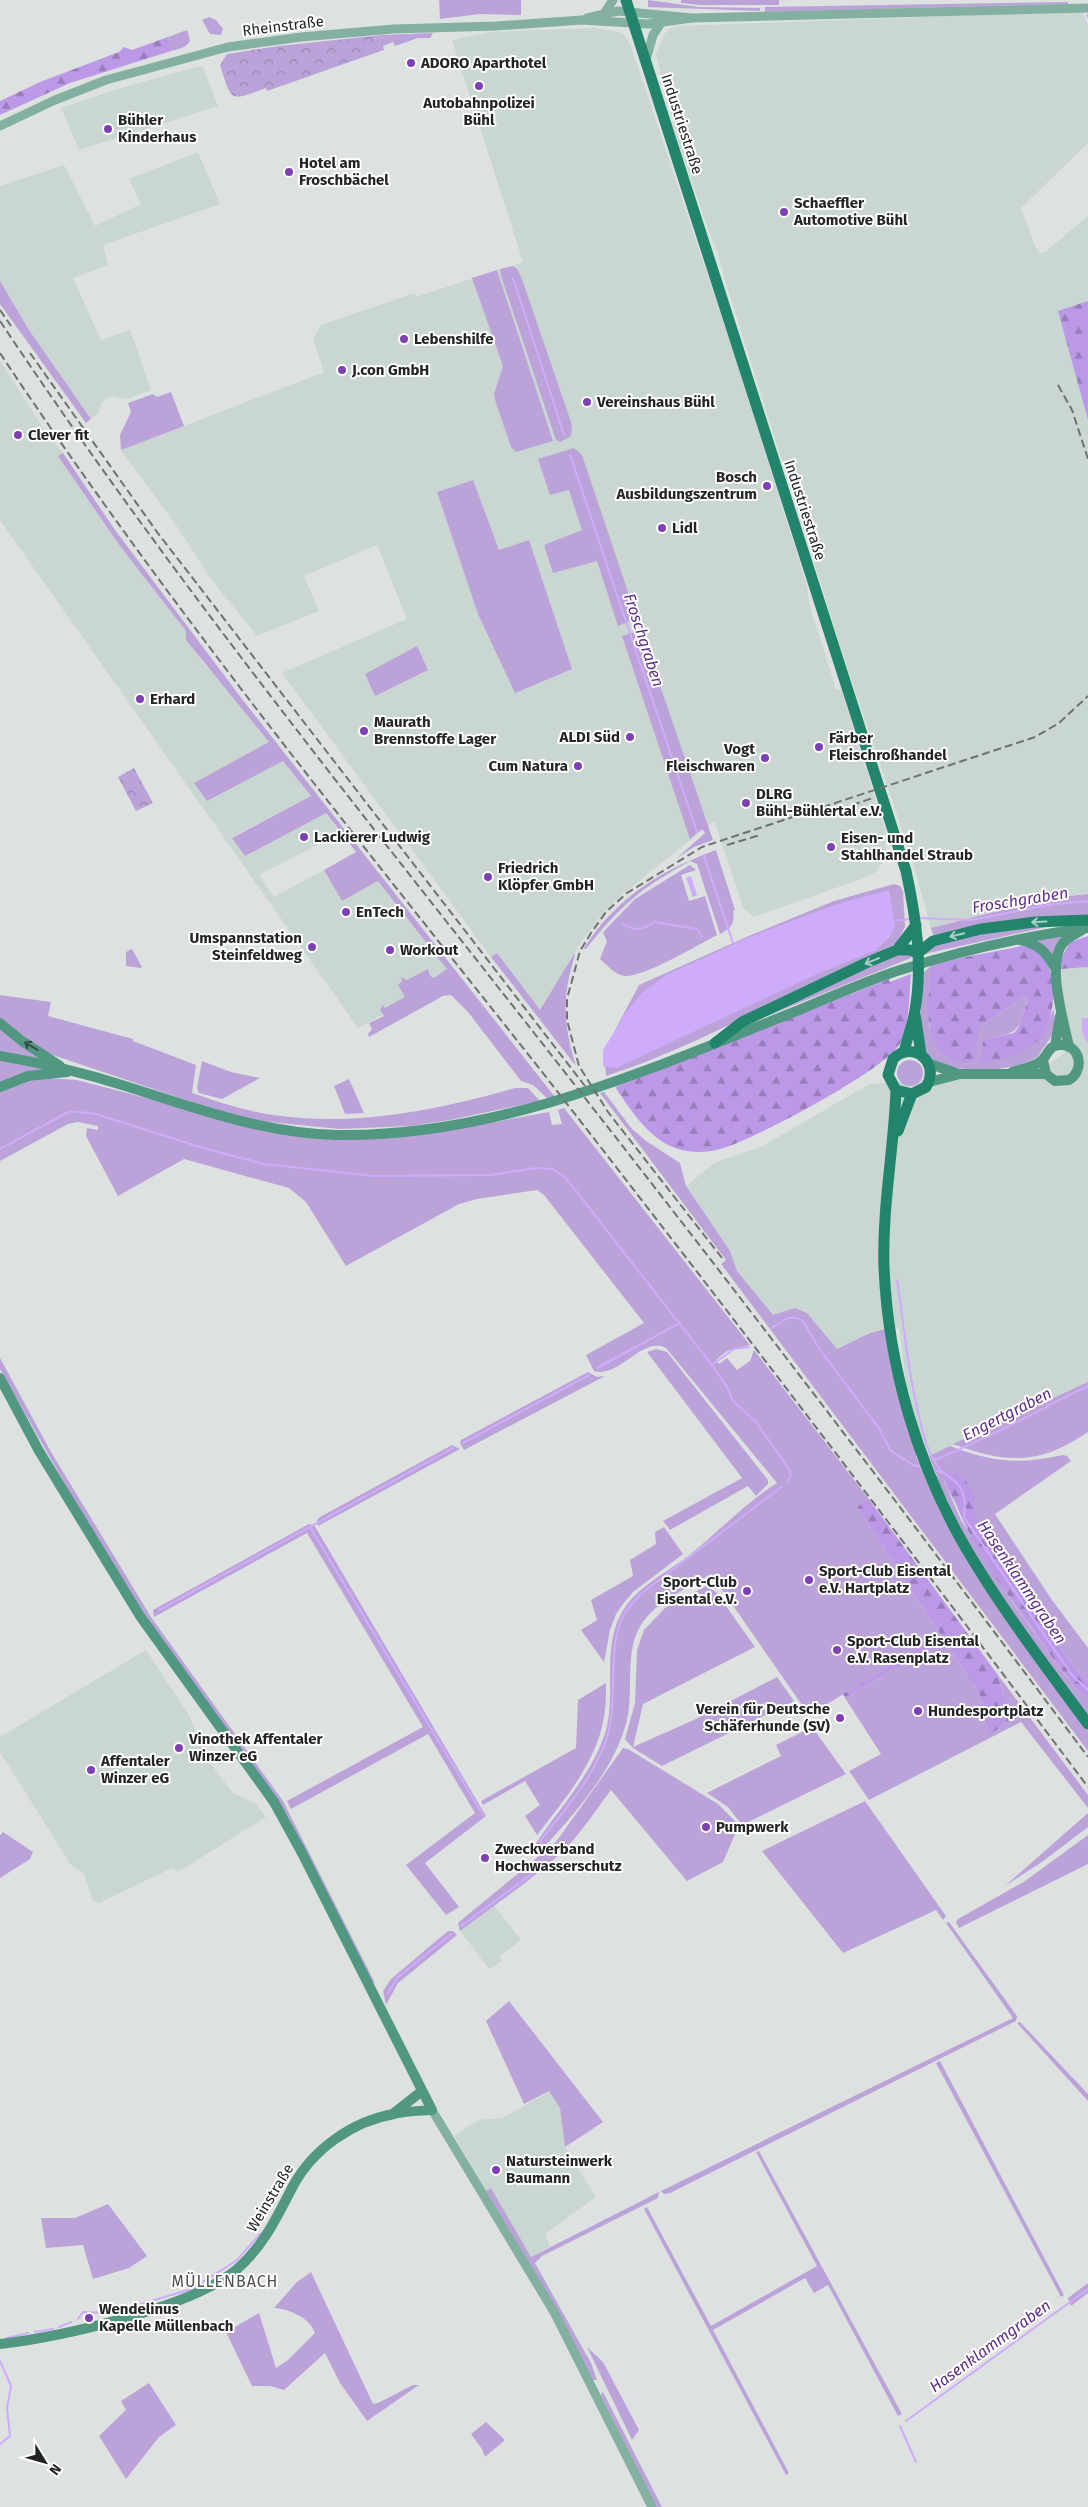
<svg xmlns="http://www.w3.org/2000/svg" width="1088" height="2507" font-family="'Fira Sans',sans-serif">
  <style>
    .built { fill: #c9d6d1 }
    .green { fill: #bba3da }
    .forest { fill: url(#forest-firs) }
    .park { fill: url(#park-crowns) }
    .water { fill: #cfacfb }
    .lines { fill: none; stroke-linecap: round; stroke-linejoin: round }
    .stream { stroke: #cfacfb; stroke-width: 2 }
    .tertiary { stroke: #84b0a1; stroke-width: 9 }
    .secondary { stroke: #529782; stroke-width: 10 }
    .primary { stroke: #22856b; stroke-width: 11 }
    .rail { stroke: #6f7271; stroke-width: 2; stroke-dasharray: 8 4; stroke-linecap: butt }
    .oneway { stroke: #a7cec4 }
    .oneway2 { stroke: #334d46 }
    .poi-dot { fill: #7d40b6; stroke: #fff; stroke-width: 2 }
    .labels { text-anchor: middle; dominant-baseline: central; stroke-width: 4; stroke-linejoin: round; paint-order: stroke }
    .street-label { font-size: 15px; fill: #232525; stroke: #fff }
    .poi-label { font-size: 15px; font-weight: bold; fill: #232525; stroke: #fff; text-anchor: start }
    .water-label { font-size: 16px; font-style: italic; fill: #5e308a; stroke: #fff }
    .neighbourhood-label { font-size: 16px; letter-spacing: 1px; fill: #4d5150; stroke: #fff }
  </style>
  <defs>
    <pattern id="forest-firs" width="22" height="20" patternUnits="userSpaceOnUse" patternTransform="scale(1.25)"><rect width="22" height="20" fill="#bc99e7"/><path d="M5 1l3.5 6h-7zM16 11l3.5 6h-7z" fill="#987dbb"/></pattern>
    <pattern id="park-crowns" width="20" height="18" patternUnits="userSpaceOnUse" patternTransform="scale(1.25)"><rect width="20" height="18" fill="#bba3da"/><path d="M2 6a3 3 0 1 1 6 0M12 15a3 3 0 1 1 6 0" fill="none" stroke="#9885b1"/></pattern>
  </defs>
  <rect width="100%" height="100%" fill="#dde2e0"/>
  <!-- built -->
  <path class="built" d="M1082 11 1088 25V143L1021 208 1036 248 1040 253 1045 252 1088 216V893L1049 898 931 928 912 859 842 651 726 283 718 253 712 240 678 141 656 54 665 33 670 28 679 26Z
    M594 28 618 32 624 35 631 46 734 354 807 586 810 607 836 689H841L885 829 887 856 876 872 861 879 754 917 744 909 714 821 624 893 601 916 579 945 540 1011 497 953 491 957 282 673 407 619 377 545 304 576 319 611 257 636 211 579 178 528 121 450 324 372 313 339 321 325 415 293 416 297 523 262 452 40 492 32Z
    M197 67H203L218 106 79 150 61 108 117 89Z
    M198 152 220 204 103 245 108 265 73 278 101 340 130 330 151 390 127 399 112 396 106 399 101 404 99 413 91 419 29 330 0 281V186L64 165 95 226 141 204 129 179Z
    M0 361 40 423 63 453 59 457 120 546 186 631 203 663 226 687 270 742 194 783 207 801 283 760 311 796 232 837 245 855 325 813 340 833 259 875 274 897 324 870 342 901 378 881 453 976 358 1028 0 520Z
    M1088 967V1382L927 1457 907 1392 899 1327 870 1333 837 1349 807 1313 795 1308 773 1316 737 1271 730 1251 686 1186 716 1162 761 1147 869 1084 993 1077 1048 1065 1064 1053 1061 969Z
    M146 1650 189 1715 207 1759 233 1793 255 1803 266 1817 178 1872 172 1868 99 1903 93 1901 84 1874 71 1865 0 1752V1737Z
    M494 1905 521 1940 499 1957 502 1961 489 1969 460 1931Z
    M550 2091 560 2108 565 2147 596 2197 545 2234 550 2246 531 2257 491 2188 486 2191 454 2136 478 2120 503 2118Z"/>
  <!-- green -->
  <path class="green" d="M439 0H521V15L480 14 440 19Z
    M648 0 699 7 760 8V11L648 7Z
    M681 0H779V5H700L681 3Z
    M1068 2V4L765 12V7Z
    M209 17 216 20 223 29 221 35 210 34 202 20Z
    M187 30 190 40C187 48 179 49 171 51L168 37Z
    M433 33 430 38H418L395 46 393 42 383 46 384 50 378 52 382 35Z
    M513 266 518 270 523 282 572 425 571 436 560 442 556 440 501 276 500 269Z
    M497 270 553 441 516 452 511 447 495 400 494 394 503 366 472 278Z
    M0 281 29 330 91 419 86 423 0 304Z
    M171 392 184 426 121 450 120 435 131 412 128 403 153 394 157 397Z
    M574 448 582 455 635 613 633 620 618 626 597 561 553 573 544 545 582 530 569 490 550 495 538 459Z
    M63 453 115 530 242 699 555 1097 548 1099 533 1085 521 1081 468 1012 451 995 443 996 369 1037 368 1034 372 1029 369 1023 384 1016 380 1010 383 1005 385 1008 405 997 398 985 402 981 401 977 407 980 428 969 430 976 434 978 447 969 378 881 342 901 324 870 356 852 326 813 245 856 232 838 311 796 283 761 207 801 194 783 269 742 186 640V631L120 546 58 456Z
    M473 480 499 550 529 540 572 669 515 693 478 614 437 492Z
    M637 631 643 636 713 840 694 847 677 858 705 833 702 829 690 839 622 636Z
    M417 646 428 670 375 696 365 674Z
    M716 850 735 910 733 911C735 923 732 928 720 934L697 864 690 861C641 888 621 905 586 949L584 948C616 898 661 870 716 850Z
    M690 865 696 870 681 875 689 901 705 896 717 935C698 945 644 977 625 976 615 975 607 965 600 959L607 941 603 933 605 930 635 899Z
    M894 884 900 886 903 891 905 927 897 943C858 965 817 982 777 1002 721 1029 665 1057 606 1076L604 1051 639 985 751 935 834 901Z
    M1088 894V915L1018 920 933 935 931 928 1049 898Z
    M1064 923 924 954 941 940Z
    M1068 934 1053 960 1050 951 1034 941Z
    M132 949 142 967 141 968 126 966V952Z
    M896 952 911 955V958L742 1026Z
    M497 953 540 1010 574 954 575 955C562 996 563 1024 576 1066L491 957Z
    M931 966 929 1028H978L1024 996 1028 998C1016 1032 1023 1031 987 1039L1044 1032 1054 1008C1055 1025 1055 1034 1044 1047 1041 1050 1040 1054 1038 1056 1019 1073 939 1077 926 1052 917 1034 922 993 924 972Z
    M0 995 51 1002 48 1016 133 1039V1041L196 1065 192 1093C218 1102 245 1111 273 1115 355 1127 437 1110 515 1088H528L540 1101 450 1120 410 1126 340 1129 269 1122 233 1116 47 1053 0 1019Z
    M0 1029 47 1060 0 1052Z
    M897 1073a13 13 0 1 1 26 0a13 13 0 1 1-26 0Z
    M0 1061 50 1070 0 1083Z
    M202 1061 231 1072 260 1078 222 1099 199 1093 197 1088Z
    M47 1078 77 1080 281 1133 451 1130 549 1112 552 1125 562 1124 558 1110 564 1108 750 1345 727 1351 716 1360 719 1364 727 1358 737 1370 750 1361 754 1350 868 1498 857 1507 941 1635 809 1715 711 1574C688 1588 655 1602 641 1625 625 1650 633 1686 628 1715 618 1766 575 1814 540 1851L535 1845C559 1808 593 1774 606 1730 616 1692 602 1649 621 1614 636 1586 669 1572 692 1553 719 1531 749 1500 777 1483L666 1348C642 1336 619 1379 594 1371L586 1355 644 1323 544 1195 537 1190 477 1199 459 1204 346 1266 306 1202 289 1188 184 1159 118 1196 86 1136 87 1128 98 1130V1126L78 1122 68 1124 0 1161V1090L11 1084Z
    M349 1079 364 1113 345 1114 334 1086Z
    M604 1092 632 1129 646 1141 680 1163 686 1186 730 1251 737 1271 773 1315 795 1308 807 1313 837 1349 870 1333 886 1329 918 1455 916 1456 924 1476H926L1023 1643 1088 1731V1751L721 1264 726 1260 600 1093Z
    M656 1349 667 1352 768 1480V1484L756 1496 748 1486 670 1530 663 1521 742 1478 647 1352Z
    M0 1358 51 1452 151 1617 283 1801 375 1983 371 1982 289 1818 229 1731 165 1646 87 1523 0 1369Z
    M588 1372 597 1377 605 1376 464 1450 460 1443 461 1440Z
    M1088 1382V1432C1039 1465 1008 1464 953 1444Z
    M452 1445 460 1449 318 1526 317 1520 320 1517Z
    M950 1446C993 1462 1017 1465 1063 1455L1067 1456 1071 1461 995 1514 1052 1600 1088 1648V1681L1079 1673 1009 1575 975 1514V1498L944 1481 961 1520 1011 1600 1066 1676 1088 1699V1717L1030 1639 970 1547 936 1477 937 1476 929 1456Z
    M309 1524 314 1525 486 1816 425 1863 459 1907 446 1915 406 1865 475 1813 428 1734 291 1809 287 1801 423 1727 307 1533 154 1617 153 1610Z
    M664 1527 683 1554 633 1592 623 1604 616 1614 610 1630 604 1662 581 1630 597 1620 591 1600 633 1576 630 1560 656 1544 655 1532Z
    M706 1586 716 1592 755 1647 643 1704 633 1747 696 1719 777 1677 794 1701 662 1766 633 1748 625 1739 635 1703 637 1650 644 1630 665 1608Z
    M944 1640 979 1693 989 1734 1016 1716 1003 1695 998 1675 1088 1795V1808L1021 1722 869 1800 849 1771 881 1754 845 1698Z
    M606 1683C606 1696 606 1710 603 1722 595 1764 562 1803 537 1835L525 1816 540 1805 525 1781 483 1805 481 1801 576 1748 578 1700Z
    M812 1727 846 1774 742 1825 728 1807 707 1793 781 1756 776 1745Z
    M623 1748 628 1749 718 1804 739 1825 723 1862 687 1881 611 1790C596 1810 583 1830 566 1848 534 1879 496 1904 460 1931L458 1923 556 1842Z
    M865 1801 946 1916 943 1920 936 1910 843 1953 762 1851Z
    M1088 1813V1827L1042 1862 1005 1886Z
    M3 1832 33 1852 30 1859 0 1878V1835Z
    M1088 1835V1864L959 1928 956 1922 958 1919 1025 1881Z
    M949 1922 1017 2016 1016 2021 670 2193 664 2194 661 2191 1013 2018 946 1923Z
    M448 1931H453L457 1935 398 1983 386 2005 383 1991 391 1979Z
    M509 2001 603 2122 565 2147 560 2108 549 2091 524 2104 486 2021Z
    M1020 2022 1088 2094V2101L1017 2023Z
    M940 2061 1064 2295 1061 2297 936 2063Z
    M759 2151 902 2414 898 2416 828 2285 814 2293 805 2278 713 2330 789 2473 786 2475 644 2209 647 2207 711 2326 817 2266 756 2152Z
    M491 2188 531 2257 659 2192 658 2198 542 2256 535 2263 591 2363 597 2380H593L555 2308 486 2191Z
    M108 2204 147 2256 129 2268 93 2279 83 2245 46 2248 41 2218H75Z
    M311 2272 373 2404 378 2403 413 2385H419L367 2421 340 2383 325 2353 284 2390 270 2386H252L226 2332 259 2313 276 2368 288 2360 315 2333C309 2317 289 2309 274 2308L297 2282Z
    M1088 2283V2293L1071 2306 1068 2298Z
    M587 2347 603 2362 639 2430 632 2440Z
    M149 2383 176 2425 159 2437 126 2479 99 2436 126 2410 121 2401Z
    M603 2392 662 2507H656L601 2395Z
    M486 2422 505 2440 485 2457 482 2449 471 2434Z"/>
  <!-- forest -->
  <path class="forest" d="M168 37 171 51 70 83 0 115V101L40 82 119 52 124 47 132 50Z
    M1088 301V420L1058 311Z
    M1088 936V967L1061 969V959L1070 942Z
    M1021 946C1029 947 1037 947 1042 954 1059 976 1057 1026 1034 1044 1019 1056 1003 1060 984 1063L981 1061 983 1042 987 1039 1014 1033 1018 1028 1028 999 1024 996 978 1028 976 1058 970 1062C964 1062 956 1062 951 1059 919 1041 930 997 931 966 960 956 991 953 1021 946Z
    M911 974C909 996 910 1026 899 1045 883 1071 752 1141 720 1149 707 1153 689 1153 675 1148 647 1137 631 1110 615 1087L889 979 890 982Z
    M955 1472 966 1480 975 1498V1514L1009 1575 1079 1673 1088 1681V1699C1065 1678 1049 1652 1031 1627 1003 1588 973 1548 956 1504 952 1495 944 1486 945 1476Z
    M868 1498 998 1675 1003 1695 1016 1716 989 1735 979 1693 944 1640 845 1698 843 1694 941 1635 857 1507Z"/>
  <!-- park -->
  <path class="park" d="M382 35 378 52 267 91 266 88C229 102 232 102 220 65L227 54 279 46Z
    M134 768 153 803 136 811 118 777Z"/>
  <!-- water -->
  <path class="water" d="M691 876 697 895 693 897 686 878Z
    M889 890 895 927 889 938 876 950 819 973 616 1068 603 1066V1050L627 1011 644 991 668 974 752 936 838 904Z
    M1082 1018H1088V1043C1081 1035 1082 1028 1082 1018Z"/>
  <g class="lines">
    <!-- stream -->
    <path class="stream" d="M1087 15 1088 17
      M513 278 564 435
      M570 455 697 832
      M704 856 734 946
      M918 918 971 920 1054 904 1088 901
      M893 921 911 919
      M622 923C634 931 642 931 654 922L697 929 702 937
      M0 1149 70 1111 96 1114 203 1148 264 1164 374 1176 490 1175 536 1168 552 1169 565 1177 712 1365 734 1349 749 1347
      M897 1280C905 1334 910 1390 926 1443 929 1450 933 1460 938 1467 946 1478 961 1479 964 1498 966 1504 964 1511 964 1517L1071 1674 1088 1690
      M772 1328 788 1318H797L803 1321 820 1350 878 1427 891 1451 913 1465 922 1467
      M712 1365 726 1385 733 1401 756 1422 789 1469 791 1475 787 1482
      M597 1368 678 1324
      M463 1443 589 1375
      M934 1460C987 1439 1037 1411 1088 1386
      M932 1470 944 1473
      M310 1527 483 1815
      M159 1610 453 1448
      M539 1848 541 1840C566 1808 599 1771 609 1730 617 1695 608 1655 621 1620 626 1610 634 1601 642 1593L781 1487
      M461 1926 533 1873 534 1865
      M388 1993 397 1978 451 1934
      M78 2319 83 2312 104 2313 125 2309 191 2289 236 2261 260 2234
      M59 2327 71 2322
      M35 2332 53 2329
      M7 2338 28 2333
      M0 2361 11 2386 7 2408 10 2436 0 2444
      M906 2421 1088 2289
      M900 2426 916 2462"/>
    <!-- tertiary -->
    <path class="tertiary" d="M605 12 613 0
      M587 18 618 11 692 18 1088 8
      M646 60 653 35 661 23
      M0 126 55 100 106 80 228 47 301 37 394 29 496 26 582 20 648 24 692 18
      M432 2110 554 2312 652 2507"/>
    <!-- secondary -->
    <path class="secondary" d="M1020 940C1039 945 1046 951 1055 968
      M0 1023 22 1041 60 1066
      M1055 1046 1060 1016
      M1069 1047C1064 1021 1046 965 1063 943 1068 937 1076 934 1082 930
      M0 1056C41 1063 81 1072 122 1085 192 1107 261 1133 336 1135 498 1138 652 1068 799 1010 833 996 866 981 900 970 961 951 1024 936 1088 928
      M930 1064 959 1074
      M1012 1072C1022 1069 1035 1067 1042 1060 1048 1055 1048 1046 1059 1045 1081 1043 1085 1071 1069 1080L1055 1081 1046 1074 1043 1060
      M929 1082 960 1074H1046
      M0 1087 28 1076 67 1072
      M0 1378 39 1451 140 1616 274 1802 302 1853 432 2110C419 2111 406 2111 394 2114 353 2121 313 2149 293 2186 277 2217 263 2247 236 2270 190 2308 60 2337 0 2344
      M394 2113 422 2091"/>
    <!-- primary -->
    <path class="primary" d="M626 0 906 871C916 917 923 964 915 1010 913 1024 907 1038 904 1052
      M897 950 916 925
      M918 953 933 941 981 929 1035 922 1088 920
      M915 1014 921 1054
      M715 1043 742 1022 866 963 897 950H910L918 953
      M896 1090C894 1149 882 1207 884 1267 888 1365 917 1465 967 1550 1003 1611 1046 1667 1088 1724
      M898 1131 910 1099 912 1094 926 1087C941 1063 913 1039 893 1059L888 1075 896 1090 912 1094"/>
    <!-- rail -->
    <path class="rail" d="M0 310 11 326
      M0 321C169 575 361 812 549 1052 732 1285 911 1520 1088 1757
      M0 353C165 602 354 834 539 1068 725 1306 907 1546 1088 1787
      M30 353 157 532 585 1086
      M1058 385 1072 410 1088 459
      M852 805 873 798
      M727 845 760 835
      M722 1258 608 1112 579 1066 567 1020V999L580 951 591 933 606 912 627 893 702 847 1035 737 1059 723 1088 696"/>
  </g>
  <!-- one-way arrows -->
  <defs><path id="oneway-shaft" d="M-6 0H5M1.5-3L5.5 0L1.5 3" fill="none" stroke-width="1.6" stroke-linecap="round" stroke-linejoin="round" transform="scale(1.25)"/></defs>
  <g class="oneway">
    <use href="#oneway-shaft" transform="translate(1039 922) rotate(177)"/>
    <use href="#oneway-shaft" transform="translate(957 935) rotate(166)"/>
    <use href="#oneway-shaft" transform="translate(872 961) rotate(157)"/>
  </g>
  <use class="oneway2" href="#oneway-shaft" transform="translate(31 1046) rotate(-149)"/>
  <!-- markers -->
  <g class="poi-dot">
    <circle cx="411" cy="63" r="5"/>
    <circle cx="479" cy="86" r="5"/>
    <circle cx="108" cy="129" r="5"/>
    <circle cx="289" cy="172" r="5"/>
    <circle cx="784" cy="212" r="5"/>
    <circle cx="404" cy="339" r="5"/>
    <circle cx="342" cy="370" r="5"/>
    <circle cx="587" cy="402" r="5"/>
    <circle cx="18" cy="435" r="5"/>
    <circle cx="767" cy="486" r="5"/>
    <circle cx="662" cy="528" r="5"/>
    <circle cx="140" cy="699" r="5"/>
    <circle cx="364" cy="731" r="5"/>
    <circle cx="630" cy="737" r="5"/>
    <circle cx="819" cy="747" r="5"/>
    <circle cx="765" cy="758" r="5"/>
    <circle cx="578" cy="766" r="5"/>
    <circle cx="746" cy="803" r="5"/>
    <circle cx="304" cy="837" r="5"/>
    <circle cx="831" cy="847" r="5"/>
    <circle cx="488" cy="877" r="5"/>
    <circle cx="346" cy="912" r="5"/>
    <circle cx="312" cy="947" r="5"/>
    <circle cx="390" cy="950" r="5"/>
    <circle cx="809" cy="1580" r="5"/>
    <circle cx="747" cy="1591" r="5"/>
    <circle cx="837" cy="1650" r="5"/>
    <circle cx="918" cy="1711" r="5"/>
    <circle cx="840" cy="1718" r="5"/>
    <circle cx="179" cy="1748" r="5"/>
    <circle cx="91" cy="1770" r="5"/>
    <circle cx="706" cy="1827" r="5"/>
    <circle cx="485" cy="1858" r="5"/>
    <circle cx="496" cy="2170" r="5"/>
    <circle cx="89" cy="2318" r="5"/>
  </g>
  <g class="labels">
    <!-- street labels -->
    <g class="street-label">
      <text transform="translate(283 26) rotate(-7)">Rheinstraße</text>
      <text transform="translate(682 124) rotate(72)">Industriestraße</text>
      <text transform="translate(805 510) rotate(72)">Industriestraße</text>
      <text transform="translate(270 2198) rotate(-59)">Weinstraße</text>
    </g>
    <!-- poi labels -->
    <g class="poi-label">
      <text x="421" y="63">ADORO Aparthotel</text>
      <text x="479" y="103" text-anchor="middle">Autobahnpolizei<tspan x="479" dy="17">Bühl</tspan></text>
      <text x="118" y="120">Bühler<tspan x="118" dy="17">Kinderhaus</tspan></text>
      <text x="299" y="163">Hotel am<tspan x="299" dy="17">Froschbächel</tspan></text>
      <text x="794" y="203">Schaeffler<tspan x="794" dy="17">Automotive Bühl</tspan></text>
      <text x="414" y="339">Lebenshilfe</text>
      <text x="352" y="370">J.con GmbH</text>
      <text x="597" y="402">Vereinshaus Bühl</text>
      <text x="28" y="435">Clever fit</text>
      <text x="757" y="477" text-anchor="end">Bosch<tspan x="757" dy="17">Ausbildungszentrum</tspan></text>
      <text x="672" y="528">Lidl</text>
      <text x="150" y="699">Erhard</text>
      <text x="374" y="722">Maurath<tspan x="374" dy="17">Brennstoffe Lager</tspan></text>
      <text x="620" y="737" text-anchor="end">ALDI Süd</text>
      <text x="829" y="738">Färber<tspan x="829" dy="17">Fleischroßhandel</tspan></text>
      <text x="755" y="749" text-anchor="end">Vogt<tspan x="755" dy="17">Fleischwaren</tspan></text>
      <text x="568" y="766" text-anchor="end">Cum Natura</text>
      <text x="756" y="794">DLRG<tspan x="756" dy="17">Bühl-Bühlertal e.V.</tspan></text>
      <text x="314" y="837">Lackierer Ludwig</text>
      <text x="841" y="838">Eisen- und<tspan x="841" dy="17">Stahlhandel Straub</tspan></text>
      <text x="498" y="868">Friedrich<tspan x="498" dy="17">Klöpfer GmbH</tspan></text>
      <text x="356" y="912">EnTech</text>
      <text x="302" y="938" text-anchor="end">Umspannstation<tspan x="302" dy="17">Steinfeldweg</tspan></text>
      <text x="400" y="950">Workout</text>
      <text x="819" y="1571">Sport-Club Eisental<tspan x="819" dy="17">e.V. Hartplatz</tspan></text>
      <text x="737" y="1582" text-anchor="end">Sport-Club<tspan x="737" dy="17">Eisental e.V.</tspan></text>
      <text x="847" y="1641">Sport-Club Eisental<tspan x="847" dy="17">e.V. Rasenplatz</tspan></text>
      <text x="830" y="1709" text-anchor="end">Verein für Deutsche<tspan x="830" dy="17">Schäferhunde (SV)</tspan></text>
      <text x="928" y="1711">Hundesportplatz</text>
      <text x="189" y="1739">Vinothek Affentaler<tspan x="189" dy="17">Winzer eG</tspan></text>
      <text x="101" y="1761">Affentaler<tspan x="101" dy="17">Winzer eG</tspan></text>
      <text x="716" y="1827">Pumpwerk</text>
      <text x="495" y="1849">Zweckverband<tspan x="495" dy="17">Hochwasserschutz</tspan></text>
      <text x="506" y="2161">Natursteinwerk<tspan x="506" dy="17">Baumann</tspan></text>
      <text x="99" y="2309">Wendelinus<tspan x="99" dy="17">Kapelle Müllenbach</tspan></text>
    </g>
    <!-- water labels -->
    <g class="water-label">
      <text transform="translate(644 640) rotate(72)">Froschgraben</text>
      <text transform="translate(1020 900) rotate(-9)">Froschgraben</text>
      <text transform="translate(1007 1414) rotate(-27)">Engertgraben</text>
      <text transform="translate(1022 1582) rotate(56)">Hasenklammgraben</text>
      <text transform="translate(990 2346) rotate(-36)">Hasenklammgraben</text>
    </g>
    <!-- neighbourhood labels -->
    <g class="neighbourhood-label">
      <text x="225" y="2281">MÜLLENBACH</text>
    </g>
  </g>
  <!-- north arrow -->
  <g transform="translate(45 2462) rotate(127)" stroke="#ffffff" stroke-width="4" paint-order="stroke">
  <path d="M0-4L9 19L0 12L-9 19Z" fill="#232525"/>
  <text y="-8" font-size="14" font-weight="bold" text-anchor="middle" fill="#232525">N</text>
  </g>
</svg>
